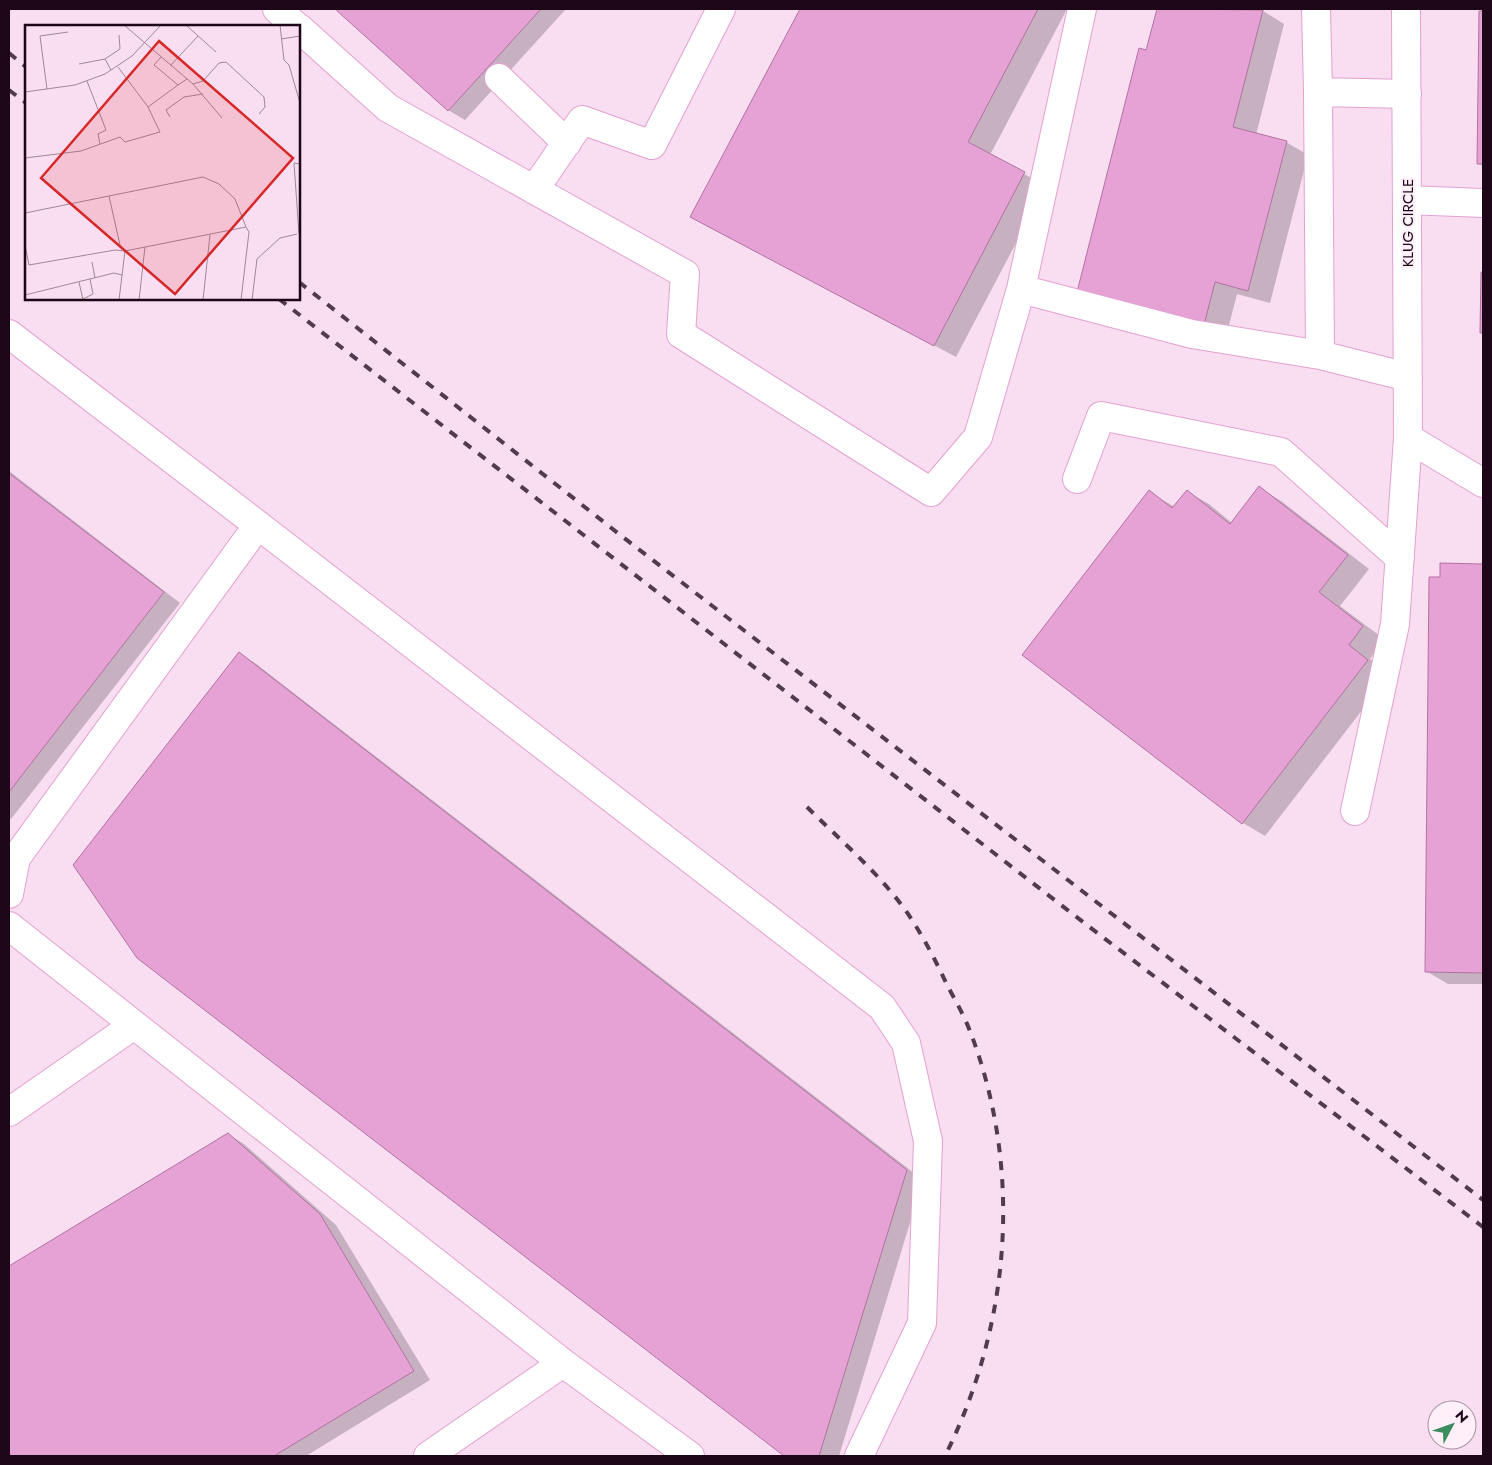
<svg xmlns="http://www.w3.org/2000/svg" width="1492" height="1465" font-family="Jost,sans-serif">
  <style>
    .shadow { fill: #0003 }
    .building { fill: #e6a1d5; stroke: #b173a2 }
    .lines { fill: none; stroke-linecap: round; stroke-linejoin: round }
    .minor-casing { stroke: #e3a1d2; stroke-width: 30 }
    .minor { stroke: #fff; stroke-width: 28 }
    .rail { stroke: #523b4d; stroke-width: 4; stroke-dasharray: 9 9; stroke-linecap: butt }
    .labels { text-anchor: middle; dominant-baseline: central; stroke-width: 4.5; stroke-linejoin: round; paint-order: stroke }
    .street-label { font-size: 15px; fill: #1c0618; stroke: #feeff9 }
    .inset-road { fill: none; stroke: #a1879a; stroke-width: 1 }
    .view { fill: #d62828; fill-opacity: 0.15; stroke: #d62828; stroke-width: 2.5 }
    .inset-edge { fill: none; stroke: #1c0618; stroke-width: 2.5 }
  </style>
  <rect width="100%" height="100%" fill="#f9ddf1"/>
  <!-- shadow -->
  <path class="shadow" d="M337 9H566L465 120 448 110Z
    M801 9H1067L990 155 1046 186 956 357 692 216Z
    M1158 9H1253L1263 11 1284 24 1256 135 1286 142 1308 155 1270 303 1237 294 1226 337 1100 304 1147 52Z
    M1481 12 1483 13V166L1479 163Z
    M1482 273H1483V334L1481 332Z
    M9 471 180 603 11 819 9 818Z
    M1259 488 1281 501 1369 569 1340 606 1384 639 1370 659 1390 674 1265 836 1243 823 1149 492 1175 507 1187 492 1209 504 1232 523Z
    M1442 564 1483 565V984H1448L1426 971Z
    M239 654 255 663 923 1180 839 1456H786L138 957Z
    M228 1134 244 1144 336 1225 430 1380 306 1456H9V1268Z"/>
  <!-- building -->
  <path class="building" d="M335 9H541L448 111Z
    M800 9H1038L968 142 1025 172 934 346 690 217Z
    M1157 9 1263 10 1233 127 1287 141 1248 291 1215 282 1204 325 1077 292 1139 48 1146 50Z
    M1479 11H1483V164H1477Z
    M1481 272H1483V333H1480Z
    M9 473 164 592 9 792Z
    M1259 486 1348 555 1319 592 1363 626 1349 645 1368 660 1242 824 1022 655 1149 490 1172 508 1187 490 1230 524Z
    M1440 563 1483 564V973L1425 972 1429 577H1440Z
    M239 652 907 1170 819 1456H784L137 958 73 865Z
    M228 1133 320 1214 414 1371 274 1456H9V1266Z"/>
  <g class="lines">
    <!-- minor casing -->
    <g class="minor-casing">
      <path id="minor" d="M277 9 296 26
        M1082 9 1021 289 1192 334 1320 355
        M1316 9 1318 92
        M299 28 388 108 685 274 681 334 931 492 978 437 1021 289
        M499 78 567 143
        M1407 94 1318 92 1320 355 1408 377
        M534 190 582 120 652 145 721 9
        M1407 200 1483 203
        M9 334 258 525
        M1408 438 1483 483
        M1077 479 1101 416 1281 452 1400 558
        M1355 811 1395 624 1408 438 1406 9
        M9 894 16 858 258 525 882 1007 906 1043 928 1141 922 1323 859 1456
        M9 926 563 1363 690 1456
        M9 1112 134 1025
        M428 1456 563 1363"/>
    </g>
    <!-- minor -->
    <use href="#minor" class="minor"/>
    <!-- rail -->
    <path class="rail" d="M9 53 26 67
      M9 90 26 103
      M299 282 619 534 1483 1200
      M279 299 1083 922 1483 1227
      M807 807C840 840 878 872 906 911 922 934 936 961 948 987 956 1001 964 1016 970 1031 1023 1169 1011 1324 945 1456"/>
  </g>
  <g class="labels">
    <!-- street labels -->
    <g class="street-label">
      <text transform="translate(1408 223) rotate(-90)">KLUG CIRCLE</text>
    </g>
  </g>
  <!-- overview -->
  <g transform="translate(25 25)">
    <rect width="275" height="275" fill="#f9ddf1"/>
    <path class="inset-road" d="M99 0 168 59 197 93M161 0 191 27M255 0 259 35 264 40 275 78M256 14 275 11M136 32 129 40 153 60 162 54M54 39 80 34M146 40 173 11M93 42 123 82 153 60M86 45 80 34 95 24 94 10M62 56 81 105 73 109 75 119M168 59 178 56 194 38 201 37 239 72 240 82 234 89M22 64 15 11 43 7M0 67 50 60 80 49 107 31 136 0M145 92 141 85 159 72 178 69M0 133 56 126 95 112 100 117 135 107 123 82M178 152 194 159 210 174 221 202 100 226 95 220 84 171ZM0 188 84 171M274 209 269 138 275 139M0 220 4 240 90 225 100 226 94 275M67 237 70 253M54 257 58 275M0 270 89 248 97 250M58 274 68 269 65 254M114 275 120 222M178 275 185 210M216 275 224 207 221 202M227 275 232 234 255 213 272 209"/>
    <path class="view" d="M134 16 268 133 150 269 16 153Z"/>
    <rect width="275" height="275" class="inset-edge"/>
  </g>
  <!-- border -->
  <rect width="1492" height="1465" fill="none" stroke="#1c0618" stroke-width="20"/>
  <!-- north arrow -->
  <g transform="translate(1452 1425) rotate(49)"><circle r="24" fill="#feeff9" stroke="#a4929f"/>
  <path d="M0-4L9 19L0 12L-9 19Z" fill="#3b8d5f"/>
  <text y="-8" font-size="14" font-weight="bold" text-anchor="middle" fill="#1c0618">N</text>
  </g>
</svg>
